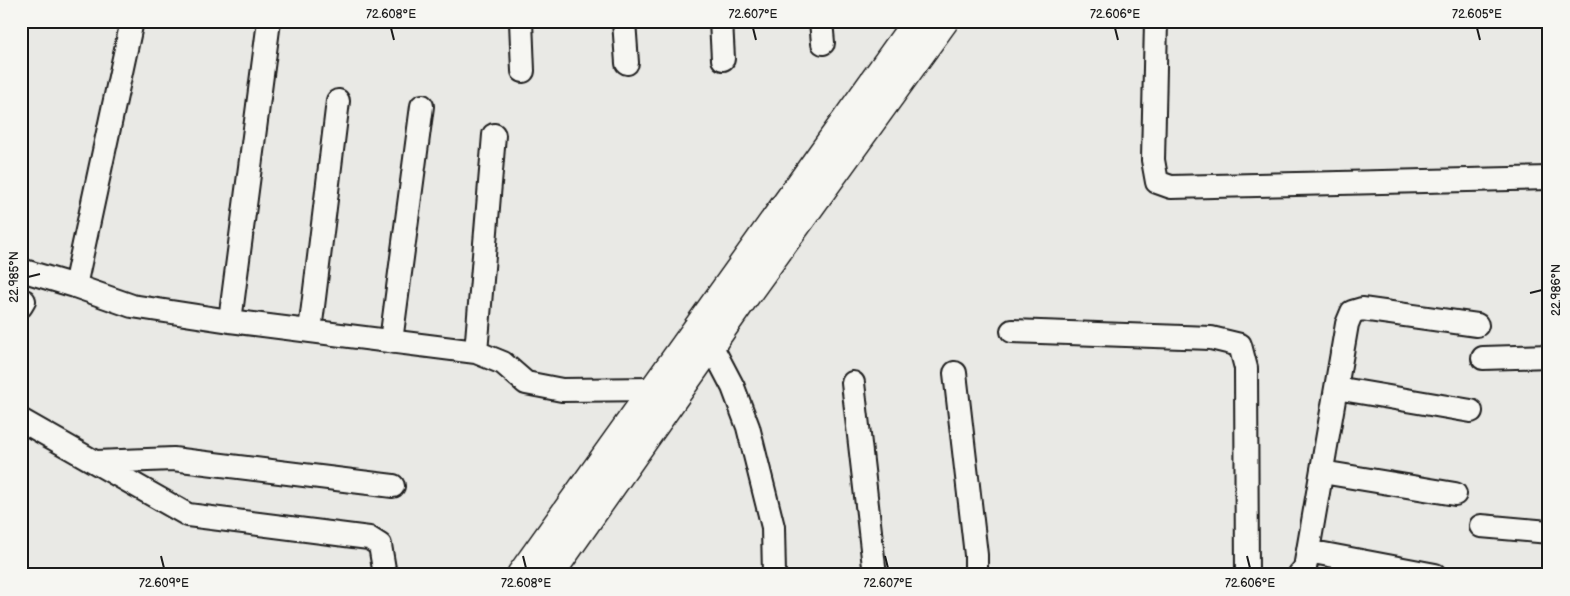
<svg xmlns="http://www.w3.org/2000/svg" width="1570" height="596" font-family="'Balsamiq Sans',sans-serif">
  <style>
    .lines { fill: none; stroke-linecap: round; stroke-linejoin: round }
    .street-casing { stroke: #1c1c1c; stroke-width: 26 }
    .secondary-casing { stroke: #1c1c1c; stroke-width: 31 }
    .street { stroke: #f6f6f2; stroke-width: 22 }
    .secondary { stroke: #f6f6f2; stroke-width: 28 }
    .ticks { fill: none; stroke: #1c1c1c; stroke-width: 2 }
    .neatline { fill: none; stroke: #1c1c1c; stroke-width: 2 }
    .ticks-label { font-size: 12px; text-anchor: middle; fill: #1c1c1c }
  </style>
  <rect width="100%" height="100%" fill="#e9e9e5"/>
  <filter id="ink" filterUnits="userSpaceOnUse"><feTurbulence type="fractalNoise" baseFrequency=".02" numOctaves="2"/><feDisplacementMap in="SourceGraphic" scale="10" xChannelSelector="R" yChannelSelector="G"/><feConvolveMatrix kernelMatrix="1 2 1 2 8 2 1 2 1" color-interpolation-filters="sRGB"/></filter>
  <g filter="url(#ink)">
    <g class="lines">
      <!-- street casing -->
      <g class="street-casing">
        <path id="street" d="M132 21 75 286 132 306 230 321 476 352 503 363 526 383 562 390 654 389
          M521 21 523 71
          M624 21 627 63
          M721 21 723 59
          M821 21 823 43
          M1156 21 1153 160 1157 182 1171 187 1549 178
          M21 270 75 286
          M21 306 24 301
          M230 321 269 21
          M310 331 338 101
          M1012 331 1211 338 1240 345 1246 368 1247 575
          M391 341 422 106
          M711 345 733 387 748 427 773 527 774 575
          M476 352 494 135
          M1483 358 1549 356
          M955 373 976 555V575
          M853 383 875 575
          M1336 388 1471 411
          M21 420 188 515 369 538 380 545 385 575
          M96 462 173 459 393 486
          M1322 472 1455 494
          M1481 526 1549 532
          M1308 551 1435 575
          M1299 575 1305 568 1347 324 1352 312 1362 309 1477 325"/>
      </g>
      <!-- secondary casing -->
      <g class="secondary-casing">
        <path id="secondary" d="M521 575 917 21
          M549 575 743 299 944 21"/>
      </g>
      <!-- street -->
      <use href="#street" class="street"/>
      <!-- secondary -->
      <use href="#secondary" class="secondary"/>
    </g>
  </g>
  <!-- ticks -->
  <path class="ticks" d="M391 28 394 40M753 28 756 40M1115 28 1118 40M1477 28 1480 40M28 277 40 274M1530 293 1542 290M161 556 164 568M523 556 526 568M885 556 888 568M1247 556 1250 568"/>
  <!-- margin -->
  <rect width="1570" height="596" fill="none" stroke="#f6f6f2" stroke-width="55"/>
  <rect x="28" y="28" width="1514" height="540" class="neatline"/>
  <g class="ticks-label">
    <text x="391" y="18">72.608°E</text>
    <text x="753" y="18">72.607°E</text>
    <text x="1115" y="18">72.606°E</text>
    <text x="1477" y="18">72.605°E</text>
    <text transform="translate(14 277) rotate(-90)" y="4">22.985°N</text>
    <text transform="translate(1556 290) rotate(-90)" y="4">22.986°N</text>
    <text x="164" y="587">72.609°E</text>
    <text x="526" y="587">72.608°E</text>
    <text x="888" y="587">72.607°E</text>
    <text x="1250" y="587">72.606°E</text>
  </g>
</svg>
